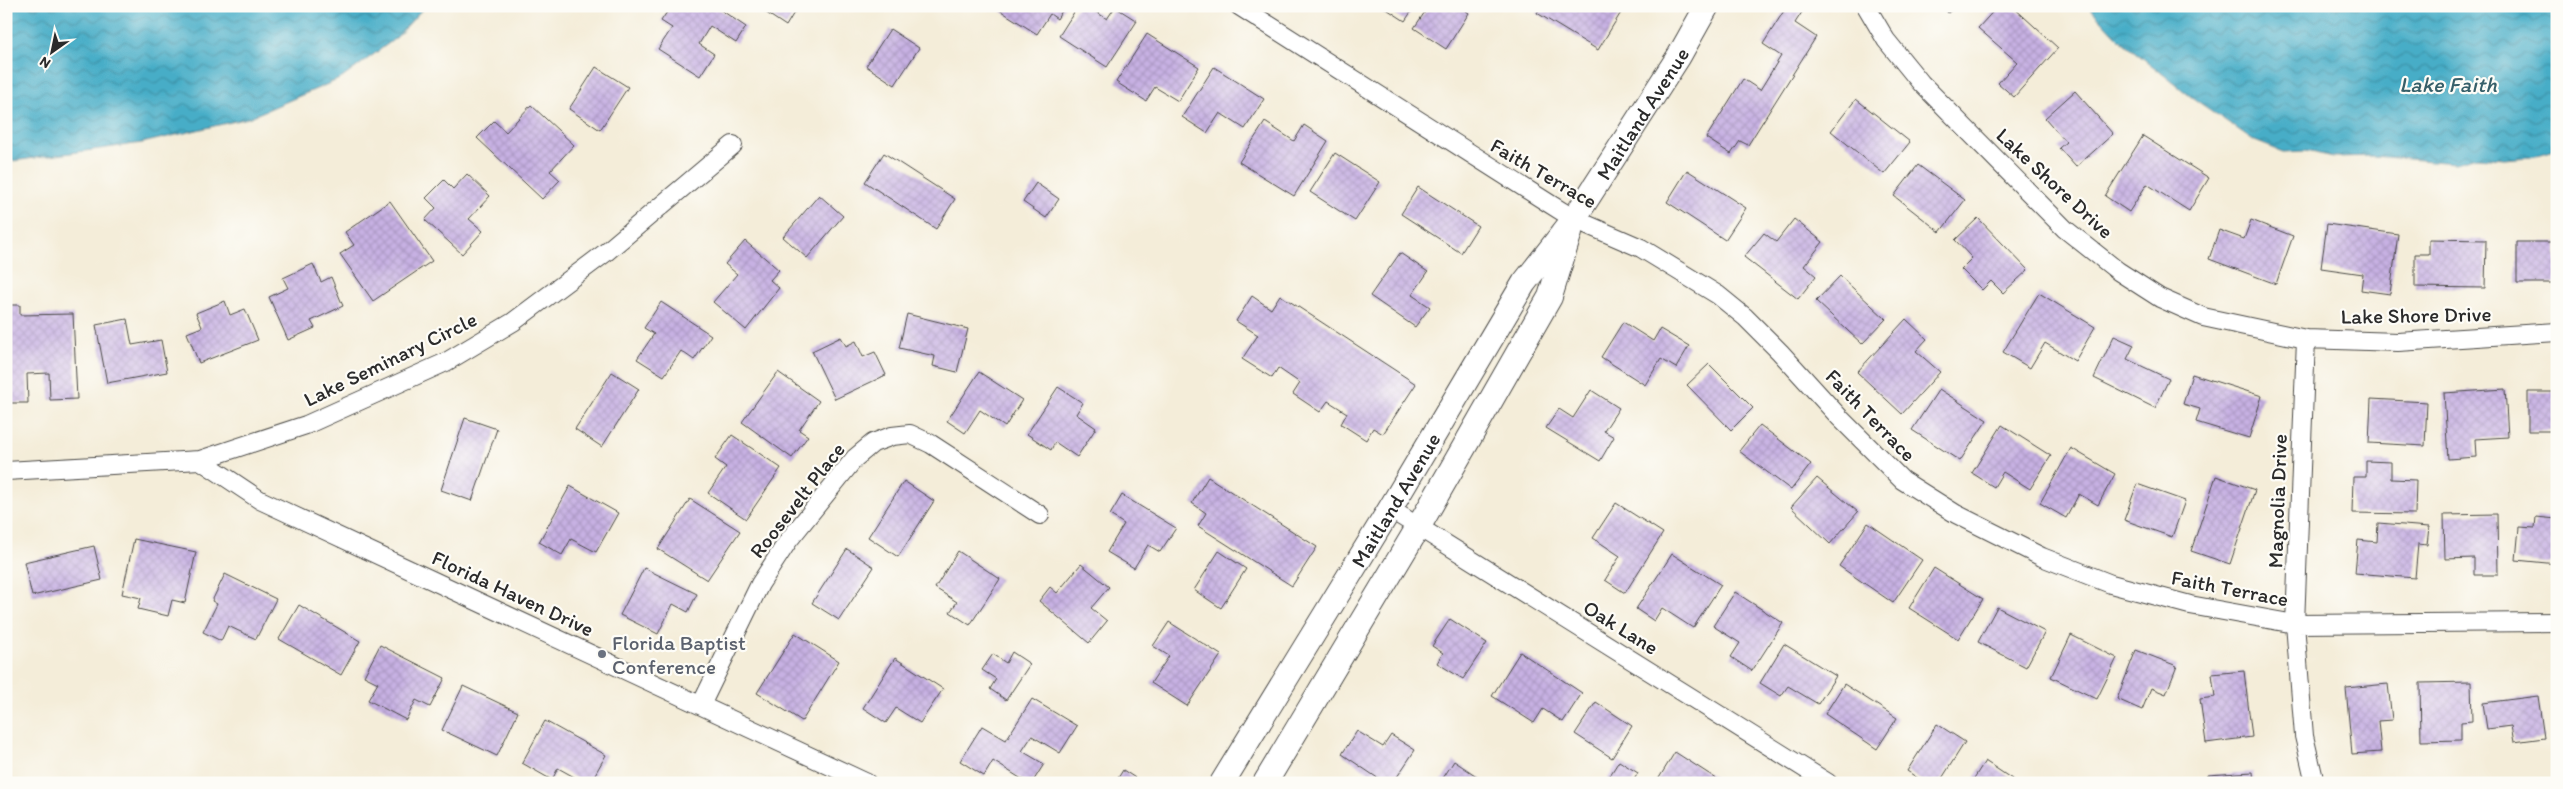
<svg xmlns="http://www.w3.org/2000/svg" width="2563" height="789" font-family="Itim,sans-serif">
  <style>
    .water { fill: url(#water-waves); stroke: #396c79 }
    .building { fill: url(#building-cross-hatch) }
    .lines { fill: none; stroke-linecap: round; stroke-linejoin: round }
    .street-casing { stroke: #494845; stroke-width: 20 }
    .secondary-casing { stroke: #494845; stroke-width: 26 }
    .street { stroke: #fff; stroke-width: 18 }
    .secondary { stroke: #fff; stroke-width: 24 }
    .worship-dot { fill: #6b7280; stroke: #fdfcf7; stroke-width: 2 }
    .labels { text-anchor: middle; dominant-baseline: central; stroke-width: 4.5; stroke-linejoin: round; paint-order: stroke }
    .street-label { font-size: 21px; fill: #2b2b2b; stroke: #fdfcf7 }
    .worship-label { font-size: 21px; fill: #5b616d; stroke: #fdfcf7; text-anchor: start }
    .water-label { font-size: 22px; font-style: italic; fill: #365f69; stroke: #fdfcf7 }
  </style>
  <defs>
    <pattern id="water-waves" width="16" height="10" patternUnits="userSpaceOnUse" patternTransform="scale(1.25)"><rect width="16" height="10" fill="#47adc7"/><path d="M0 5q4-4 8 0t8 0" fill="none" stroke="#3b8da2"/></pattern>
    <pattern id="building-cross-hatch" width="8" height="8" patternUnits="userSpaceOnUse" patternTransform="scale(1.25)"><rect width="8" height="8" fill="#c7b1e3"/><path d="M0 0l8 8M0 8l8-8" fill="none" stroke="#ab98c3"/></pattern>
  </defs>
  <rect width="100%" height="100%" fill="#fdfcf7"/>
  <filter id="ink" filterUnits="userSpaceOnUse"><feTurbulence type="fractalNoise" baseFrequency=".02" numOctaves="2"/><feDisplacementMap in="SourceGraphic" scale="10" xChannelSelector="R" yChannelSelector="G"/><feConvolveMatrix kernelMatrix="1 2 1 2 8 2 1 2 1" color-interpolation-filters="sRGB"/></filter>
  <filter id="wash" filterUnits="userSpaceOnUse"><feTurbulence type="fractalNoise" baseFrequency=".0096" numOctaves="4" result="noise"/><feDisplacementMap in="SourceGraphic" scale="20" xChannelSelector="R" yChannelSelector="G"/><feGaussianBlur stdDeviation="1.12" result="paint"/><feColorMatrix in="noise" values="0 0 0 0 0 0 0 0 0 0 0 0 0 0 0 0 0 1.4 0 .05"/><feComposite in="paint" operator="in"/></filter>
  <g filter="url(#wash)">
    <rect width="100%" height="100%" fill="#f4edd9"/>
    <!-- water -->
    <path class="water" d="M6 6H425L397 37 342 78 248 118 142 143 6 162Z
      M2088 6H2557V149L2530 157 2504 159 2477 157 2455 163 2373 156 2334 157 2305 151 2283 152 2255 141 2190 96 2119 39Z"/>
    <g id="blocks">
      <!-- building -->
      <path class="building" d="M671 6H715L746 27 736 43 710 26 699 44 714 54 700 76 658 49 672 28 661 21Z
        M756 6H798L786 26Z
        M993 6H1065L1057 19 1050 14 1037 34Z
        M1078 6H1087L1107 19 1115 7 1137 21 1107 67 1059 36Z
        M1382 6H1415L1405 21Z
        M1429 6H1459L1469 13 1446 49 1414 28Z
        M1541 6H1625L1598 50 1537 13Z
        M1787 6H1800L1804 9 1795 23 1816 37 1748 145 1740 141 1731 154 1706 138 1743 79 1760 90 1781 56 1763 44Z
        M1942 6H1956L1948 13Z
        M1998 6H2012L2058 48 2014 97 1998 83 2017 62 1978 28Z
        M890 29 919 48 895 85 866 66Z
        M1147 34 1199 67 1178 101 1155 87 1146 101 1116 82Z
        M596 67 628 87 600 130 569 109Z
        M1214 67 1264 99 1245 129 1220 113 1207 133 1182 117Z
        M2075 91 2113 134 2076 167 2059 148 2066 142 2045 118Z
        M1856 99 1910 142 1884 174 1831 131Z
        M531 105 574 145 550 171 560 180 542 199 477 138 494 121 506 132Z
        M1265 122 1294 141 1304 125 1328 141 1294 196 1239 162Z
        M2143 136 2209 178 2189 211 2147 184 2129 212 2105 196Z
        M884 153 955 199 936 229 865 182Z
        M1335 153 1380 182 1355 221 1310 192Z
        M1918 165 1965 200 1940 232 1894 196Z
        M1687 170 1746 208 1725 240 1667 202Z
        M467 174 490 196 469 219 483 231 462 254 425 220 436 208 426 198 444 180 453 189Z
        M1036 183 1059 199 1046 218 1023 202Z
        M1418 187 1478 226 1461 253 1401 214Z
        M819 195 843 216 807 258 783 237Z
        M390 201 432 261 373 301 340 254 354 245 345 232Z
        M1978 218 2028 270 2003 293 1991 281 1982 290 1961 269 1972 258 1955 240Z
        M1794 219 1823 242 1804 266 1816 276 1798 299 1744 257 1764 233 1776 242Z
        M2251 220 2293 236 2276 284 2209 259 2219 230 2244 239Z
        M2327 224 2398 234 2390 294 2361 290 2363 274 2321 268Z
        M2429 239 2486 240 2485 288 2415 287V254H2429Z
        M745 241 779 270 770 280 779 288 746 330 713 302 737 274 725 264Z
        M2517 242H2557V283H2517Z
        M1400 253 1428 272 1412 295 1430 307 1415 327 1370 296Z
        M313 264 321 282 331 277 343 306 311 321 315 328 288 340 269 297 288 288 283 278Z
        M1840 276 1886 319 1862 344 1816 301Z
        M2039 293 2095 327 2075 361 2045 343 2030 368 2003 352Z
        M1280 295 1416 384 1383 434 1373 428 1366 440 1341 424 1347 413 1328 401 1320 412 1293 394 1300 383 1278 368 1272 378 1242 359 1258 335 1236 321 1252 296 1271 309Z
        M225 301 230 315 245 309 258 340 199 363 187 333 202 327 196 313Z
        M661 302 711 335 694 360 681 351 664 376 637 359 654 334 644 328Z
        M6 305H20V315L73 314 77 399 50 400 49 373 27 374 28 403H7Z
        M907 314 968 329 957 372 933 366 935 356 899 348Z
        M127 319 132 345 161 340 167 372 107 383 96 325Z
        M1906 319 1927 339 1916 351 1940 372 1902 414 1857 372Z
        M1623 322 1653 341 1660 329 1689 346 1676 368 1661 359 1645 385 1601 357Z
        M2114 336 2134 345 2127 359 2169 379 2155 408 2094 378Z
        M841 337 846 346 856 341 863 357 875 352 886 375 835 399 812 351Z
        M1709 364 1753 408 1731 430 1687 385Z
        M612 372 639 389 602 447 575 429Z
        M778 372 819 401 799 430 808 436 792 458 742 422Z
        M979 372 1022 400 1005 427 980 410 965 433 947 421Z
        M2192 374 2262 396 2249 438 2196 422 2200 409 2183 404Z
        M1058 387 1083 403 1076 414 1096 428 1077 457 1055 442 1051 450 1027 434Z
        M1939 389 1987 420 1960 461 1912 430Z
        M2505 389 2508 437 2475 439 2476 457 2448 459 2444 393Z
        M1591 390 1619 408 1604 431 1614 437 1600 461 1546 428 1559 409 1573 418Z
        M2528 392H2557V431H2528Z
        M2371 399 2427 402 2425 446 2369 443Z
        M465 418 497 429 472 501 441 490Z
        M1760 425 1811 464 1791 490 1739 451Z
        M2002 425 2051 456 2030 489 2003 472 1994 487 1972 473Z
        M732 435 781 468 746 519 708 493 726 467 715 459Z
        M2071 448 2115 474 2098 505 2079 494 2066 518 2040 503Z
        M2366 461 2391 462V479L2416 480 2415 514 2352 513 2353 477H2366Z
        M2216 476 2255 490 2230 564 2191 551Z
        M1208 477 1317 547 1292 586 1198 526 1206 513 1192 503Z
        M1817 478 1858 512 1830 544 1791 507Z
        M904 481 934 501 898 557 868 537Z
        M2137 484 2185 501 2172 537 2124 520Z
        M570 486 618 513 596 552 571 539 562 555 539 542Z
        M1122 495 1176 528 1160 552 1148 545 1134 568 1107 552 1124 524 1110 515Z
        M690 499 740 531 707 580 658 549Z
        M1616 503 1663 533 1625 593 1605 580 1620 556 1593 538Z
        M2497 514 2498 575H2474V558L2445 559 2444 515Z
        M2536 517 2557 519V564L2516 560 2519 527 2535 528Z
        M1868 523 1922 560 1893 603 1839 566Z
        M2378 523 2429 527 2427 545 2418 544 2415 578 2355 573 2358 540 2377 542Z
        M134 539 196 552 185 603 172 600 168 616 138 609 141 598 122 594Z
        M94 546 102 580 32 596 24 562Z
        M847 549 874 567 839 620 812 603Z
        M958 551 1000 579 970 625 950 612 957 602 935 588Z
        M1219 551 1246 569 1221 608 1194 590Z
        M1672 554 1721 585 1693 628 1662 608 1654 621 1636 609Z
        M1081 564 1109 587 1091 608 1107 621 1089 643 1039 601 1050 587 1057 593Z
        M644 568 697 594 688 612 673 604 658 634 620 615Z
        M1934 568 1983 599 1958 639 1909 608Z
        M225 574 276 599 256 639 228 626 221 641 203 632 217 604 212 601Z
        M1735 592 1783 623 1752 671 1731 657 1740 643 1713 626Z
        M299 605 360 641 341 675 279 639Z
        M1997 607 2045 632 2026 667 1978 642Z
        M1450 619 1487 643 1463 679 1437 663 1443 653 1432 646Z
        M1169 622 1221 655 1187 706 1151 683 1169 656 1153 646Z
        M795 633 839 661 802 721 757 693Z
        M2071 635 2117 658 2097 699 2051 677Z
        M1784 644 1836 676 1818 704 1788 686 1781 696 1760 683Z
        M380 645 445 678 430 707 416 700 406 720 368 700 378 683 364 676Z
        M2136 650 2177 666 2166 694 2151 688 2142 710 2117 699Z
        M1012 652 1030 664 1006 700 990 689 996 679 982 670 993 654 1006 663Z
        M1520 652 1582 693 1563 722 1543 709 1534 723 1492 696Z
        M895 658 943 689 920 723 896 708 886 723 863 708Z
        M2244 671 2252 737 2206 743 2200 699 2215 697 2212 674Z
        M2471 682 2472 721 2461 722V740L2421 741 2420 683Z
        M1844 684 1897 718 1877 749 1825 714Z
        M2388 684 2392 720 2378 721 2381 752 2352 754 2346 688Z
        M463 686 518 712 497 756 442 730Z
        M2538 696 2544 738 2514 742 2511 726 2487 729 2483 703Z
        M1032 699 1077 726 1060 753 1032 736 1022 751 1044 764 1032 783H1028L993 761 984 776 960 761 982 726 1006 740Z
        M1596 702 1632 726 1612 758 1575 734Z
        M545 721 606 755 590 783H585L558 768 552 780 522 763Z
        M1937 724 1965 742 1939 783H1925L1907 771Z
        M1357 731 1383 747 1391 735 1415 750 1393 783H1385L1342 754Z
        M1675 752 1723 783H1656Z
        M1454 761 1487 783H1440Z
        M1619 761 1638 773 1632 783H1605Z
        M1985 761 2018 783H1971Z
        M1123 770 1143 783H1115Z
        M2253 772 2254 783H2209L2208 775Z"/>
    </g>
  </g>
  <g filter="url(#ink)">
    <use href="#blocks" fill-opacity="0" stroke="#494845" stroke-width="1"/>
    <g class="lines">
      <!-- street casing -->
      <g class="street-casing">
        <path id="street" d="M1239 6 1550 204 1574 219 1641 248 1718 295 1745 317 1780 352 1840 418 1902 480 1956 514 2042 557 2111 584 2190 605 2295 624 2557 622
          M1866 6 1886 40 1921 83 2065 229 2118 271 2160 298 2203 317 2306 339 2398 342 2557 332
          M2306 339 2295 624 2304 736 2315 783
          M200 460 260 500 867 783
          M6 471 200 460 306 425 446 362 513 322 605 253 733 145
          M1390 509 1828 783
          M701 705 760 584 788 541 855 458 873 443 892 436 910 434 931 444 1040 515"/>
      </g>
      <!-- secondary casing -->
      <g class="secondary-casing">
        <g id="secondary">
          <path id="s1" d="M1222 783 1390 509 1524 283 1574 219 1679 56 1707 6"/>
          <path d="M1265 783 1419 526 1550 297 1570 232"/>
        </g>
      </g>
      <!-- street -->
      <use href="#street" class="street"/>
      <!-- secondary -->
      <use href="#secondary" class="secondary"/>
    </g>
  </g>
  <!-- markers -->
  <circle class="worship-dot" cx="602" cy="654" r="5"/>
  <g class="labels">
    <!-- street labels -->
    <g class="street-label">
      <text stroke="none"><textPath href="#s1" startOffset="791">Maitland Avenue</textPath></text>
      <text transform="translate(1544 173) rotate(30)">Faith Terrace</text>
      <text transform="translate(2055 183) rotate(43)">Lake Shore Drive</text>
      <text transform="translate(2416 315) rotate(-1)">Lake Shore Drive</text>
      <text transform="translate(390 359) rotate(-26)">Lake Seminary Circle</text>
      <text transform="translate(1871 415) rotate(46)">Faith Terrace</text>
      <text stroke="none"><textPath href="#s1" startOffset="332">Maitland Avenue</textPath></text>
      <text transform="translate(797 500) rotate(-52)">Roosevelt Place</text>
      <text transform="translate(2277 501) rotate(-88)">Magnolia Drive</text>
      <text transform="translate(2230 588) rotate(11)">Faith Terrace</text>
      <text transform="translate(513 593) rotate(25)">Florida Haven Drive</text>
      <text transform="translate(1621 627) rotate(32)">Oak Lane</text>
    </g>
    <!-- worship labels -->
    <g class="worship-label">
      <text x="612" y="642">Florida Baptist<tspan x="612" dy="24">Conference</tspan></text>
    </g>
    <!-- water labels -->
    <g class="water-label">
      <text x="2448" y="84">Lake Faith</text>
    </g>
  </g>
  <!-- margin -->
  <rect width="2563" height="789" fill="none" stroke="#fdfcf7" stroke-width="25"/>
  <!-- north arrow -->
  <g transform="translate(52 52) rotate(213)" stroke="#fdfcf7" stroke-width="4" paint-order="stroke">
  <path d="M0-4L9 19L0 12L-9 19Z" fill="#2b2b2b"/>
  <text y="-8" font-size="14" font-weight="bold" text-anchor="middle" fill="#2b2b2b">N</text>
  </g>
</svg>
